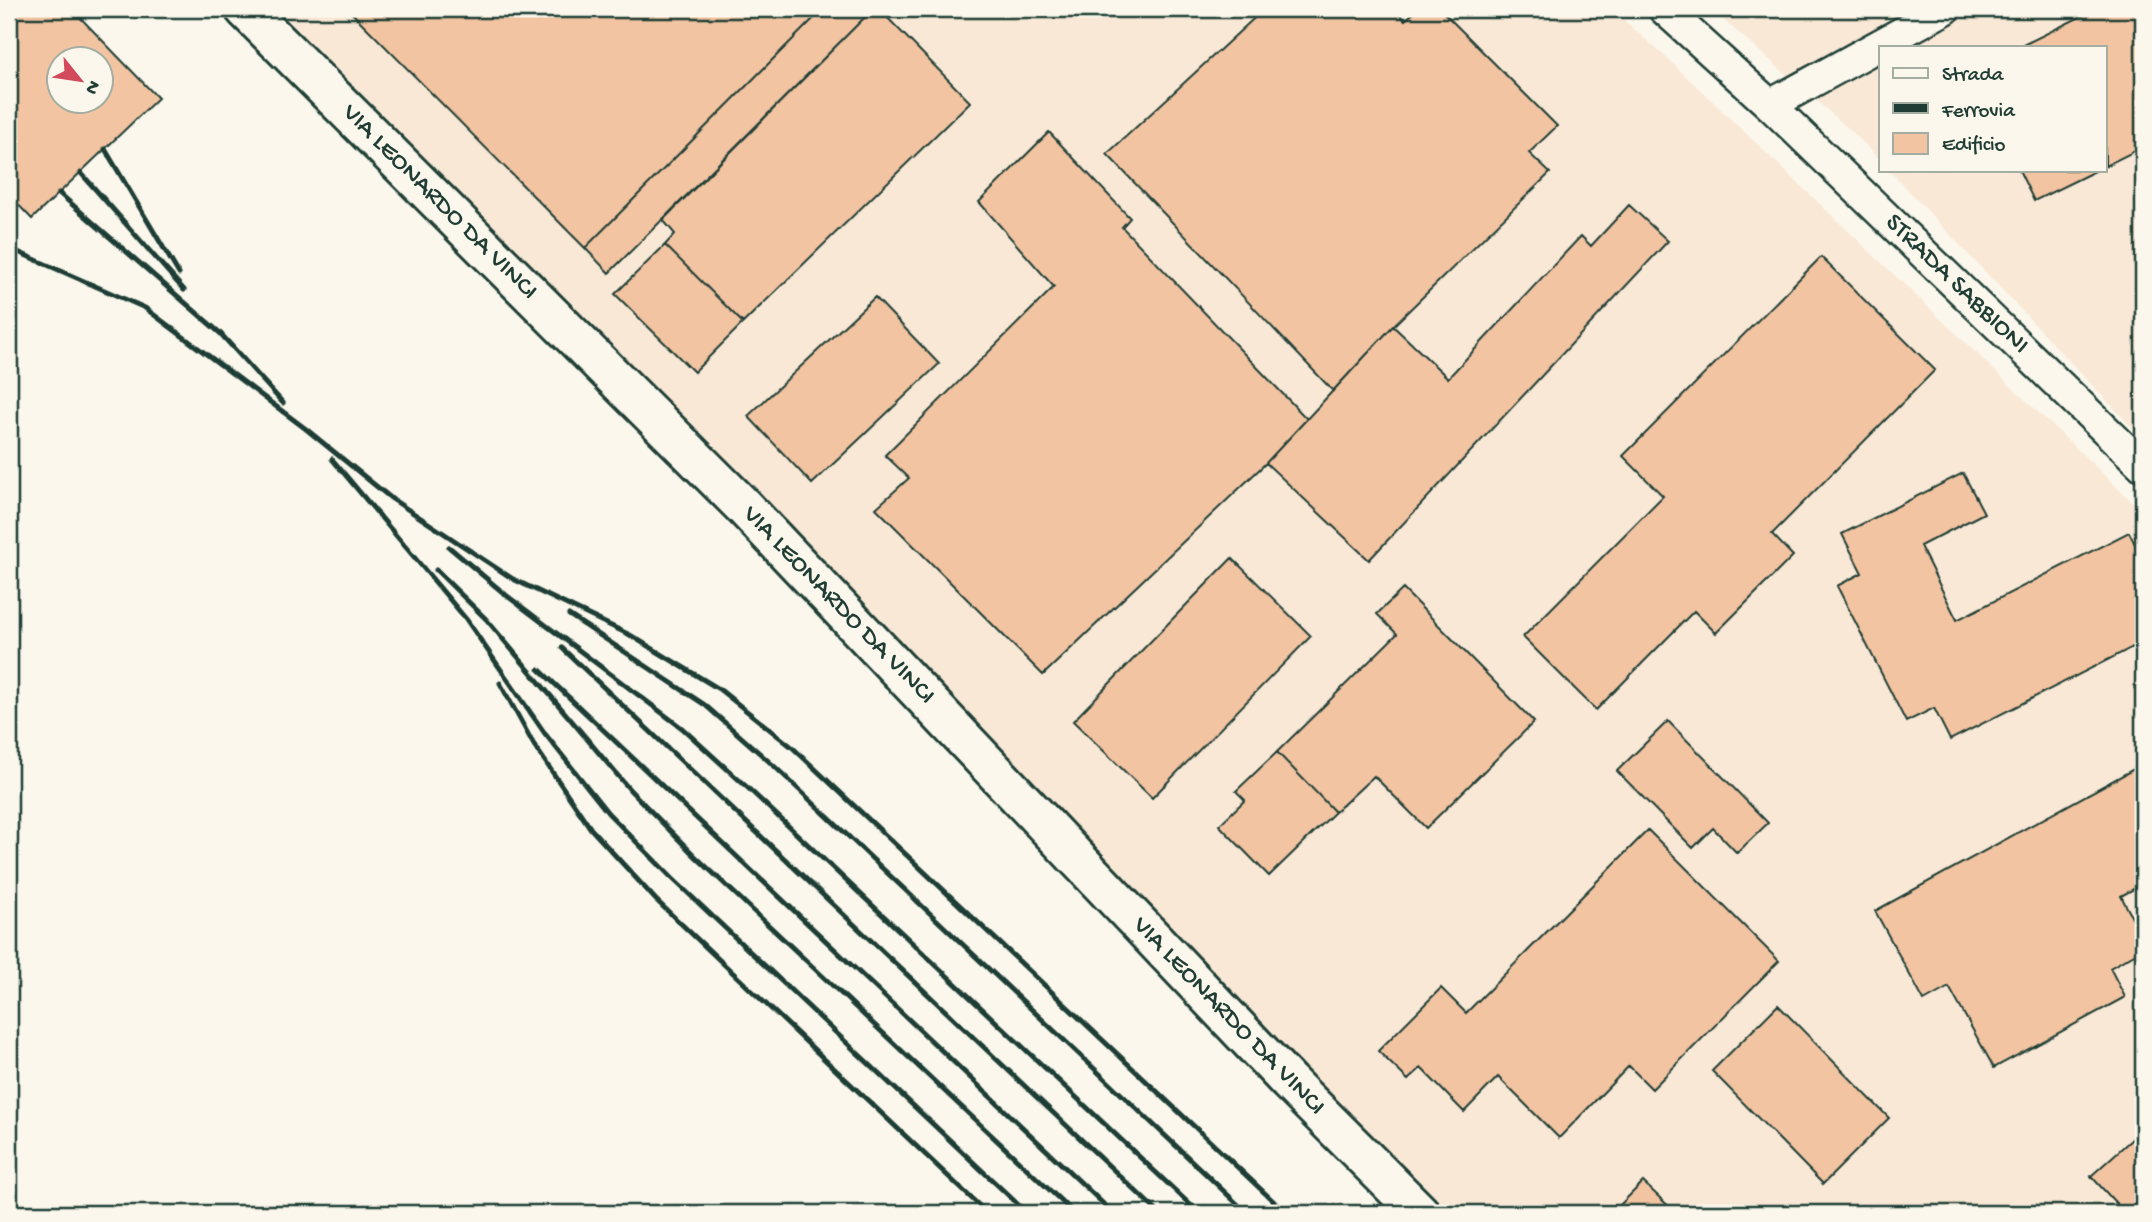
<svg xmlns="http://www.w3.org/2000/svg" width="2152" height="1222" font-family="'Gochi Hand',sans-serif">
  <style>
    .built { fill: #f9e8d6 }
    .building { fill: #f3c4a2; stroke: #1f3d34; stroke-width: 2; fill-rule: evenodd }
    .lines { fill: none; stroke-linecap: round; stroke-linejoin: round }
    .street-casing { stroke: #1f3d34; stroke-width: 35 }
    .secondary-casing { stroke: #1f3d34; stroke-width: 44 }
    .street { stroke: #fbf7ec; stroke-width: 30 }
    .secondary { stroke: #fbf7ec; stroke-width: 38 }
    .rail { stroke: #1f3d34; stroke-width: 5 }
    .labels { text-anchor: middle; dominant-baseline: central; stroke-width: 6; stroke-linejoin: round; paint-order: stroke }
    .street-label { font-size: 26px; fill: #1f3d34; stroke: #fbf7ec }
  </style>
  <rect width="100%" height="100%" fill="#fbf7ec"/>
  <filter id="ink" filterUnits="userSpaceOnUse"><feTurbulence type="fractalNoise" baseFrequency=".0143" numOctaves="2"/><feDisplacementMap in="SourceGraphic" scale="14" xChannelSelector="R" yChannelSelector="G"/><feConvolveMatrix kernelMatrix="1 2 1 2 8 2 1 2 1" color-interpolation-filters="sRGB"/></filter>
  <g filter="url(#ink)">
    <!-- built -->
    <path class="built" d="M246 9H1611L1671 62 2143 512V1213H1449L1007 776Z
      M1711 9H2143V439L1889 170H2105V47H1881V161L1856 135Z"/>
    <!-- building -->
    <path class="building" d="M9 9H72L158 98 32 219 9 195ZM60 60H102V102H60Z
      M354 9H823L585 248 351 12Z
      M823 9H873L609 273 585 248Z
      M873 9H879L970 102 743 323 665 245 675 234 663 220Z
      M1264 9H1395L1405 20 1418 9H1440L1557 126 1529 153 1550 173 1393 326 1333 391 1107 154Z
      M2096 9H2143V147L2105 166V47H2019Z
      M1049 132 1130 218 1122 227 1307 419 1266 463 1043 675 876 508 909 478 885 455 1054 287 979 202Z
      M2019 170H2097L2034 201Z
      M1629 205 1668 241 1369 560 1266 463 1393 326 1448 378 1581 236 1591 246Z
      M665 245 743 323 694 372 615 294Z
      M1821 257 1935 370 1772 534 1793 556 1716 633 1694 611 1596 710 1523 637 1663 496 1623 456Z
      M875 297 939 364 812 484 748 416Z
      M1963 473 1984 513 1920 546 1957 620 2129 532 2143 560V642L1950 740 1934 708 1906 722 1837 586 1862 573 1842 534Z
      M1232 558 1311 636 1152 798 1073 721Z
      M1403 589 1534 722 1426 828 1374 776 1335 812 1277 752 1397 634 1377 614Z
      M1668 721 1768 823 1737 853 1713 828 1693 848 1617 771Z
      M1277 752 1335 812 1269 876 1219 825 1245 800 1236 791Z
      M2143 764V884L2121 896 2143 938V949L2110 968 2125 997 1994 1068 1949 987 1924 1001 1875 911Z
      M1648 830 1779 961 1652 1089 1629 1066 1559 1138 1498 1077 1464 1112 1421 1068 1408 1080 1378 1051 1441 988 1466 1013Z
      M1778 1005 1889 1118 1823 1184 1712 1071Z
      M2143 1129V1213H2125L2091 1176Z
      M1643 1182 1676 1213H1612Z"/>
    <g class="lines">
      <!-- street casing -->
      <g class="street-casing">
        <path id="street" d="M1664 9 1770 105 2143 466
          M1770 105 1945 9"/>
      </g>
      <!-- secondary casing -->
      <g class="secondary-casing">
        <path id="secondary" d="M245 9 742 505 1289 1082 1420 1213"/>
      </g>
      <!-- street -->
      <use href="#street" class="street"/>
      <!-- secondary -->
      <use href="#secondary" class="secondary"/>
      <!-- rail -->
      <path class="rail" d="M105 149 179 274
        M81 173 184 290
        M59 193 220 333 283 403
        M9 248 145 308 306 429 392 499 513 579 630 635 719 689 792 747 1286 1213
        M332 459 466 619 546 735 608 813 672 878 1027 1213
        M449 547 506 595 682 728 749 789 1199 1213
        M436 570 486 619 630 790 694 855 1074 1213
        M569 615 705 705 773 765 1247 1213
        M562 648 1159 1213
        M539 669 1113 1213
        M500 683 534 745 591 829 656 900 987 1213"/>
    </g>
  </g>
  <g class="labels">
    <!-- street labels -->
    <g class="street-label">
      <text transform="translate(439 203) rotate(45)">VIA LEONARDO DA VINCI</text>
      <text transform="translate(1956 285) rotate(44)">STRADA SABBIONI</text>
      <text transform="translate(838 606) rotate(46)">VIA LEONARDO DA VINCI</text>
      <text transform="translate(1228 1017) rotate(46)">VIA LEONARDO DA VINCI</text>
    </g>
  </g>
  <!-- margin -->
  <rect width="2152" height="1222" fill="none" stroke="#fbf7ec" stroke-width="35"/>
  <rect x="18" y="18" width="2117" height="1187" fill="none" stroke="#1f3d34" stroke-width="2.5" filter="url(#ink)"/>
  <!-- legend -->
  <rect x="1879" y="46" width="228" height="126" fill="#fbf7ec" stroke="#a3ada2" stroke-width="2"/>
  <rect x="1893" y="68" width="35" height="10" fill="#fbf7ec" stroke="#a3ada2" stroke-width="2"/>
  <text x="1942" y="80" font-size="21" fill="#1f3d34">Strada</text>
  <rect x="1893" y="103" width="35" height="10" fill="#1f3d34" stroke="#a3ada2" stroke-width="2"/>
  <text x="1942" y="116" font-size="21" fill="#1f3d34">Ferrovia</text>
  <rect x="1893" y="133" width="35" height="21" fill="#f3c4a2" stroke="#a3ada2" stroke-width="2"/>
  <text x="1942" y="150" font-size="21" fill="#1f3d34">Edificio</text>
  <!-- north arrow -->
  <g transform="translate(80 80) rotate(120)"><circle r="33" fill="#fbf7ec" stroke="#a3ada2" stroke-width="2"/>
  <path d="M0-5L12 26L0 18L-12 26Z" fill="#d1495b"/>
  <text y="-10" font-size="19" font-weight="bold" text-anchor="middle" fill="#1f3d34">N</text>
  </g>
</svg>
